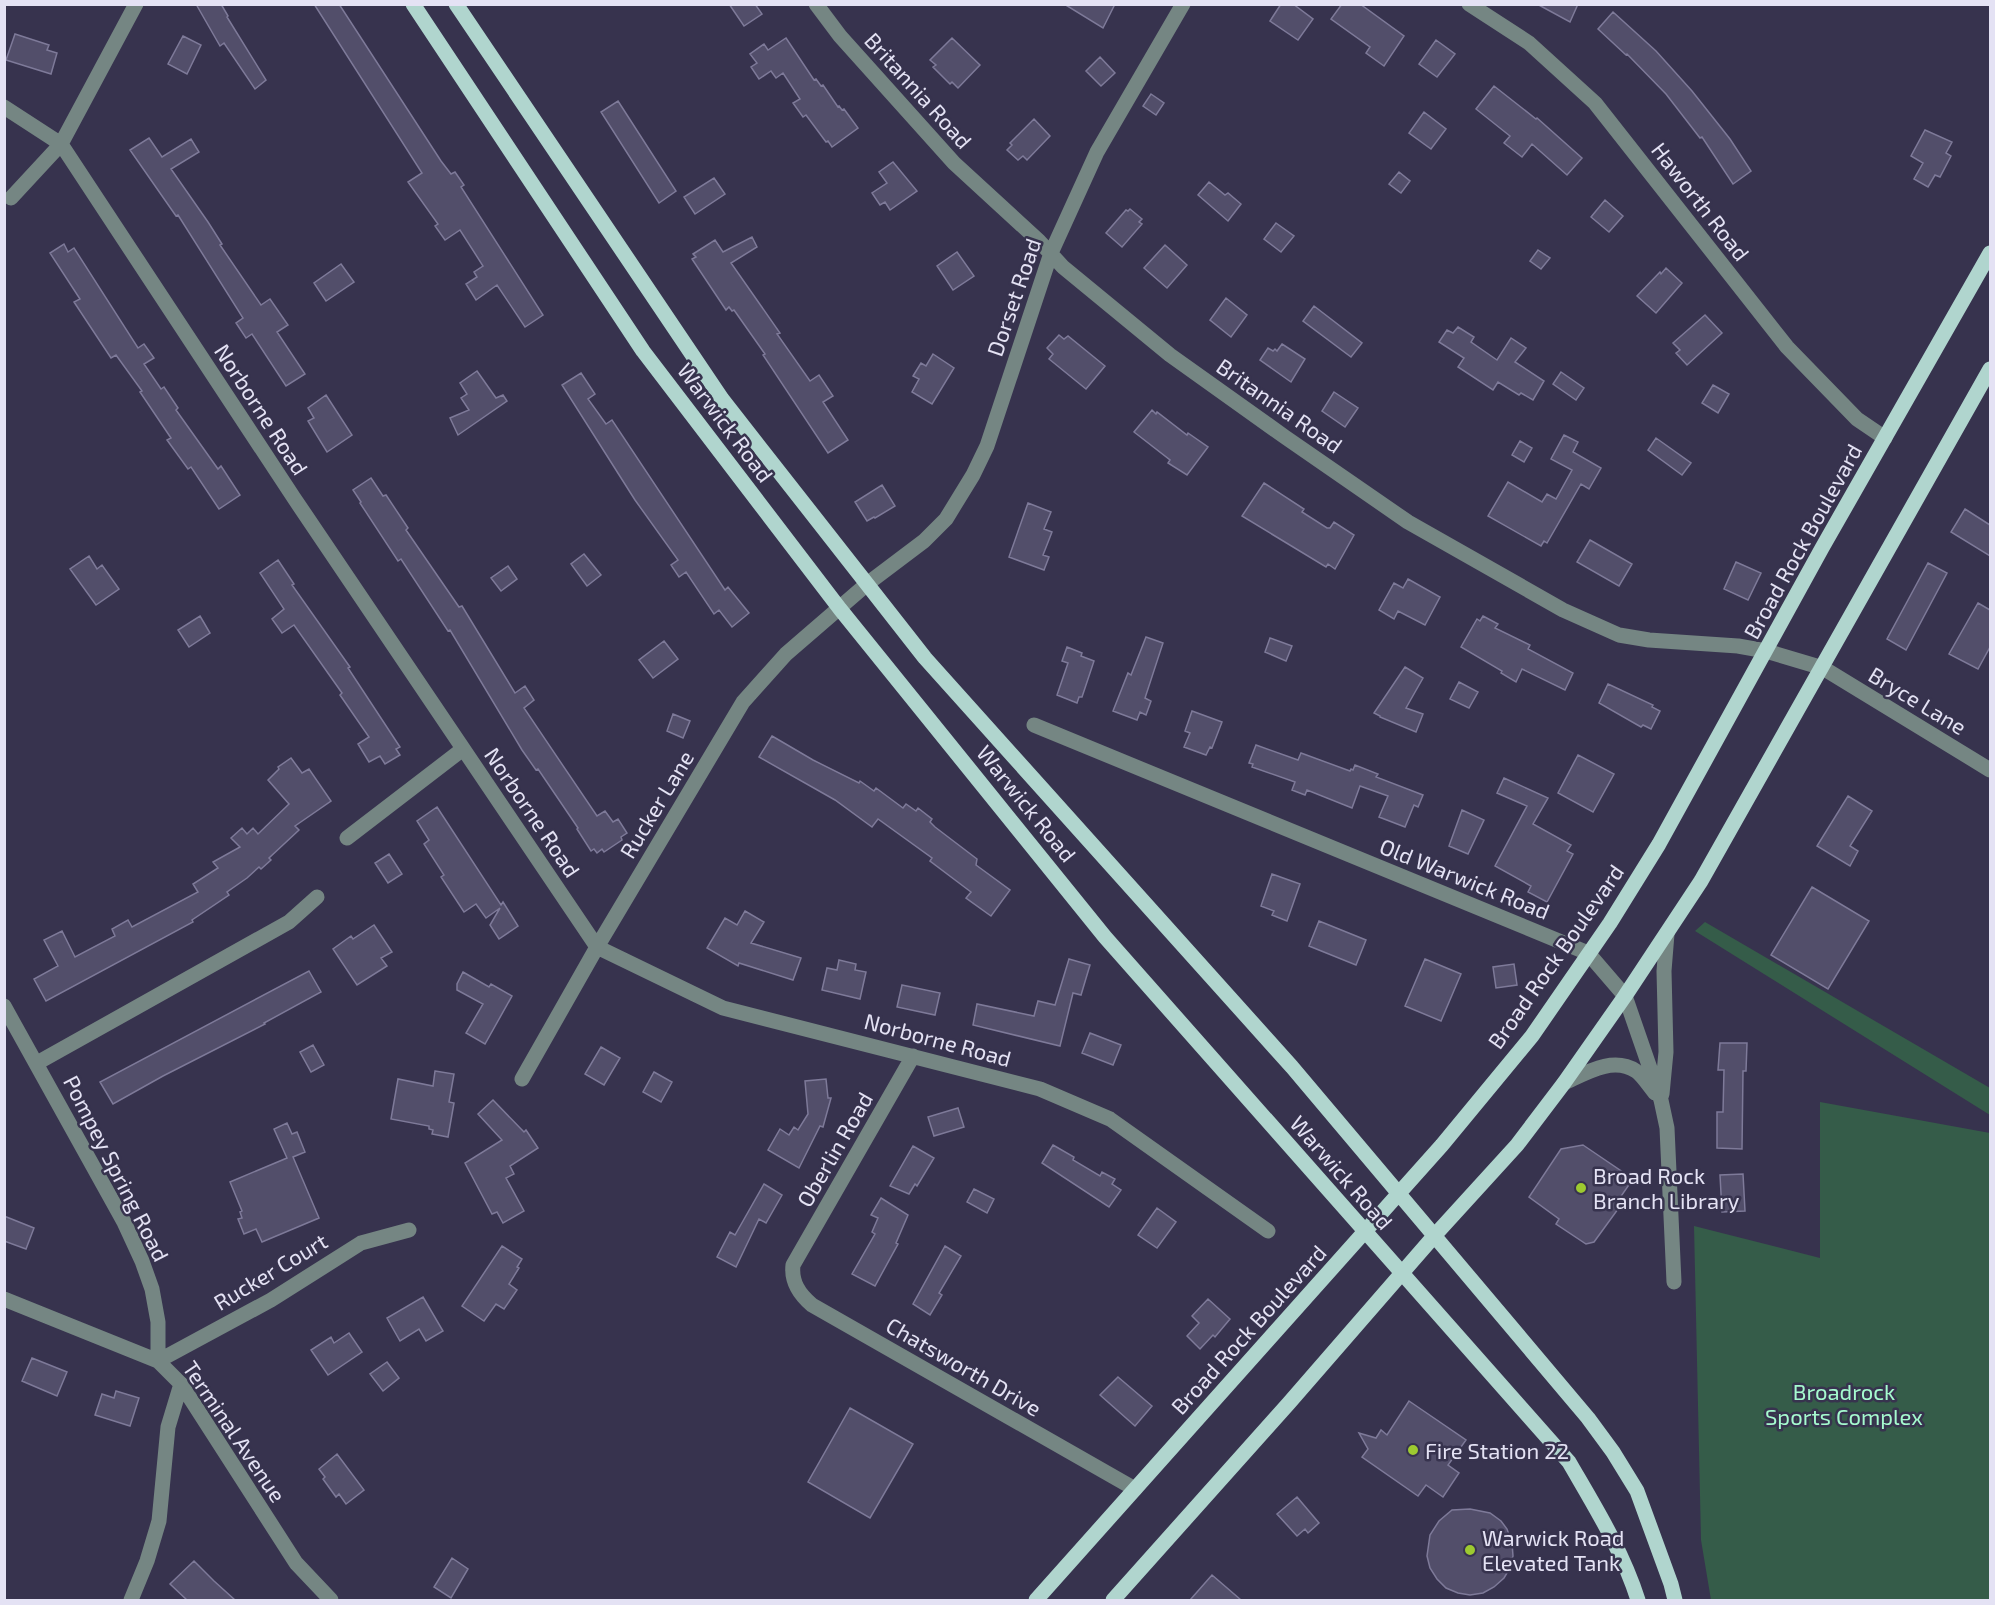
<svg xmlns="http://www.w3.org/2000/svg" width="1995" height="1605" font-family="'Exo 2',sans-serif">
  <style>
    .green { fill: #355c49 }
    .building { fill: #524e6a; stroke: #7e7a99; stroke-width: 1.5 }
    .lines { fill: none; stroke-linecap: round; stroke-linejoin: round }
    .minor { stroke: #758683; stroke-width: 15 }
    .major { stroke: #b0d5ce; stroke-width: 15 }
    .poi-dot { fill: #9dca30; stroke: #37334e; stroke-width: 2 }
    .labels { text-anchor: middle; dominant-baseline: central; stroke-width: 5; stroke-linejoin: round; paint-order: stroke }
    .street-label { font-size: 22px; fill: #e4e2f4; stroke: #37334e }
    .poi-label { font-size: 22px; fill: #e4e2f4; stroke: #37334e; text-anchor: start }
    .park-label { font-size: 22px; fill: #a5face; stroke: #37334e }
  </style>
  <rect width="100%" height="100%" fill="#37334e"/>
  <!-- green -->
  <path class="green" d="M1705 922 1990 1088V1115L1695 931Z
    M1820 1102 1990 1133V1600H1711L1701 1540 1694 1226 1820 1258Z"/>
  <!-- building -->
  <path class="building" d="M196 4H221L228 16 227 17 266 80 255 89 224 43 220 46Z
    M314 4H339L441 161 451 174 455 172 464 185 461 187 543 315 525 327 497 285 476 300 466 284 477 277 474 272 483 266 460 230 445 240 435 226 438 224 408 182 422 173Z
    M729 4H755L762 14 744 26Z
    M1064 4H1115L1103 28Z
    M1281 4H1293L1313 19 1298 40 1270 21Z
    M1342 4H1360L1404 36 1384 66 1366 53 1370 47 1331 19Z
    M1537 4H1578L1570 22Z
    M1613 12 1656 51 1692 91 1730 139 1751 171 1733 184 1702 137 1700 138 1666 94 1627 54 1626 55 1598 29Z
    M15 34 49 45 47 50 57 53 51 74 6 60Z
    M183 36 201 45 187 74 168 64Z
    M786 38 814 80 816 79 821 86 823 85 838 107 839 106 842 110 844 109 858 128 832 147 828 141 826 142 806 115 803 117 793 103 800 99 783 73 776 78 771 71 759 79 751 67 757 63 750 54 764 44 768 50Z
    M952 38 980 65 958 88 952 82 950 84 933 67 936 65 930 60Z
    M1436 40 1455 54 1437 77 1419 64Z
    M1100 57 1115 73 1101 86 1086 71Z
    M1494 86 1536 119 1537 118 1582 158 1567 175 1532 144 1522 157 1504 143 1510 136 1476 109Z
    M1151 94 1164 103 1156 115 1143 106Z
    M618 101 676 191 659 203 601 112Z
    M1424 112 1446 129 1431 149 1409 133Z
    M1034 119 1050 136 1027 160 1023 156 1018 160 1007 150 1012 145 1010 143Z
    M1925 130 1952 142 1946 153 1951 156 1940 177 1935 175 1928 187 1914 179 1923 163 1911 156Z
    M149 138 162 157 191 139 199 152 171 169 208 222 222 244 220 245 261 305 270 299 288 325 277 332 305 374 286 386 252 334 246 338 236 323 243 318 178 215 176 216 130 150Z
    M893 162 917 191 890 210 885 202 880 205 872 193 887 183 879 172Z
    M1399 172 1410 181 1401 193 1389 184Z
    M714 178 725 194 695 214 684 197Z
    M1209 182 1225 195 1228 193 1241 204 1228 221 1198 195Z
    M1605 200 1623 216 1609 232 1591 217Z
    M1130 209 1142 219 1139 222 1142 224 1122 247 1106 233 1126 210 1128 211Z
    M1276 223 1294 236 1281 252 1264 239Z
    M752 237 757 247 731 263 780 333 777 334 810 381 819 375 833 396 823 402 848 440 828 453 763 355 765 354 734 310 732 311 729 307 726 310 692 259 696 257 693 254 715 240 723 252Z
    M64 244 68 252 74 248 138 348 144 344 154 358 144 364 161 389 164 387 178 408 176 410 218 469 221 466 240 495 219 509 191 467 188 469 167 440 171 438 140 392 142 391 116 355 111 358 74 302 80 299 50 253Z
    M1165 245 1187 265 1167 288 1144 268Z
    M1538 250 1550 258 1541 269 1530 261Z
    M957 252 974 276 953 290 937 266Z
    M341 264 354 282 326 301 314 283Z
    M1666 268 1682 283 1656 313 1637 296 1660 272 1661 274Z
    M1226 298 1247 315 1231 337 1210 320Z
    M1314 306 1362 343 1351 357 1303 321Z
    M1705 315 1722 333 1687 365 1676 353 1680 350 1673 343Z
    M1458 327 1474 337 1471 342 1497 360 1511 338 1526 348 1515 362 1544 381 1533 400 1521 393 1519 395 1498 382 1493 390 1458 367 1464 358 1439 342 1447 330 1453 333Z
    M1059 335 1064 339 1068 336 1105 366 1086 389 1049 359 1053 354 1047 348Z
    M1282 344 1305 359 1291 382 1260 360 1268 348 1273 351 1275 349 1277 351Z
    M933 354 954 368 932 404 912 392 919 379 913 376 921 363 926 366Z
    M477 371 496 398 503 395 507 401 458 435 450 418 469 410 461 398 467 394 460 383Z
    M1561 372 1584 388 1576 400 1553 384Z
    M581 373 595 394 588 399 606 424 612 420 725 590 728 587 749 613 732 627 719 610 714 614 686 572 679 577 671 565 678 560 635 500 562 385Z
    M1713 385 1729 394 1718 413 1702 403Z
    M1334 392 1358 408 1345 427 1322 411Z
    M326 395 352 435 327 452 308 421 314 418 308 408Z
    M1152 410 1156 414 1157 412 1187 435 1188 433 1208 447 1187 475 1168 463 1170 460 1134 432Z
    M1564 435 1578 442 1573 452 1601 468 1589 489 1581 484 1547 543 1544 541 1541 546 1488 516 1508 482 1542 502 1547 494 1556 499 1572 470 1551 459Z
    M1656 438 1691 463 1682 475 1648 450Z
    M1520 441 1532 448 1524 462 1512 455Z
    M371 478 383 496 386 495 408 528 406 530 459 607 462 606 515 693 525 686 534 700 524 708 597 816 605 811 613 822 618 819 627 833 621 837 622 840 604 852 602 849 597 853 594 849 591 851 577 829 578 828 538 769 536 770 522 750 450 630 448 631 401 559 398 561 360 503 361 502 353 490Z
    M1264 483 1304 509 1302 512 1327 528H1330L1334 522 1354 535 1335 569 1328 564 1326 567 1242 516Z
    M882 485 895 506 875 518 874 517 867 521 855 502Z
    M1028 503 1051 512 1044 529 1052 532 1043 555 1049 557 1044 570 1009 557Z
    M1965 509 1990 525V556L1951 532Z
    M1590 540 1632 564 1619 586 1577 562Z
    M584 554 601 575 587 586 571 564Z
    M89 556 97 569 102 565 119 589 96 605 70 569Z
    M278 560 294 584 292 585 350 667 348 668 400 747 396 749 400 755 385 764 380 756 369 762 358 744 369 737 340 695 342 693 294 625 282 633 272 619 284 609 260 573Z
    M1736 562 1761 573 1748 600 1724 589Z
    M1928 563 1947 573 1906 650 1887 639Z
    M508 566 517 579 501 591 491 578Z
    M1408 579 1440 597 1425 625 1398 611 1394 619 1379 610 1394 583 1403 588Z
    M1978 603 1990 610V647L1978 669 1949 654Z
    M200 616 210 633 189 647 178 630Z
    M1483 616 1498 624 1495 628 1530 645 1528 649 1573 673 1565 690 1522 669 1516 682 1501 673 1502 671 1461 647 1477 619 1480 621Z
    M1146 637 1163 643 1145 698 1151 701 1146 715 1140 712 1137 720 1113 711 1128 673 1131 675Z
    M1270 638 1292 646 1286 661 1265 652Z
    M664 641 678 659 653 678 639 660Z
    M1067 647 1082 653 1081 656 1094 661 1082 697H1079L1077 703 1057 695 1068 663 1062 661Z
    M1405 667 1423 678 1406 708 1423 714 1416 732 1380 717V716L1374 713Z
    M1459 682 1478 692 1469 708 1450 699Z
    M1608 684 1653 705 1652 707 1660 711 1651 729 1643 725 1641 727 1599 703Z
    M1192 711 1222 722 1212 748 1210 747 1206 755 1184 747 1190 733 1185 731Z
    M673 714 690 721 683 738 667 731Z
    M772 736 813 760 859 783 860 781 874 791 876 788 903 808 906 804 916 811 918 808 932 819 930 822 935 827 977 859 976 865 1010 890 991 916 966 898 971 892 930 861 932 858 878 819 872 827 835 800 759 757Z
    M1256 745 1298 760 1301 753 1350 771 1351 769 1353 770 1355 765 1378 774 1376 777 1423 795 1418 807 1414 805 1405 827 1379 817 1388 796 1360 786 1352 808 1307 790 1305 795 1292 790 1295 782 1252 767 1253 764 1249 763Z
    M1578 755 1614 774 1593 812 1558 793Z
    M291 758 302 773 309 769 331 801 295 826 299 830 269 858 271 860 261 869 259 867 247 878 227 892 229 895 192 920 193 922 46 1001 34 979 58 966 44 940 62 931 75 957 115 936 112 929 128 920 132 927 198 892 193 884 218 868 213 862 240 847 231 838 242 828 247 834 253 828 258 834 289 804 268 780 279 769 278 767Z
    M1504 778 1548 798 1533 824 1571 845 1567 851 1573 854 1547 902 1528 892 1531 886 1495 866 1527 806 1497 793Z
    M1848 796 1872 811 1850 846 1858 851 1850 866 1817 846Z
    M437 807 501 905 503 902 518 926 499 939 490 925 500 908 486 918 476 904 464 912 441 877 444 875 424 844 429 840 417 821Z
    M1462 810 1484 820 1468 854 1449 846Z
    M389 854 402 874 388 883 375 863Z
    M1272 874 1300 884 1287 921 1272 915 1274 911 1261 906Z
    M1812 887 1869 921 1828 989 1771 955Z
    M745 911 764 922 751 943 801 958 793 980 739 963 738 966 707 948 725 918 737 925Z
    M1319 921 1366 940 1356 965 1309 946Z
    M374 925 392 952 381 958 387 966 357 985 333 949 351 936 353 939Z
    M1069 959 1090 965 1081 995 1073 993 1060 1046 973 1025 977 1004 1034 1016 1038 1001 1055 1005Z
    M1425 959 1461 974 1441 1021 1405 1006Z
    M839 960 856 964 855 970 866 972 860 999 822 990 827 968 837 970Z
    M1514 964 1517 985 1496 988 1493 967Z
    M309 971 321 992 264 1023 265 1024 163 1076 113 1104 100 1082Z
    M463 972 489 987 491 984 512 996 485 1044 466 1033 483 1004 457 990V984Z
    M902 985 940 993 935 1015 897 1007Z
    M1090 1033 1121 1045 1113 1065 1082 1053Z
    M1720 1043H1747L1746 1071H1743L1742 1149 1717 1148V1112H1723L1724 1070H1718Z
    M313 1045 324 1065 311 1072 300 1052Z
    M601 1047 620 1058 604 1085 585 1074Z
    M435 1071 454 1074 449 1102 454 1103 448 1137 432 1134 433 1130 429 1129V1126L391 1119 398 1079 433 1086Z
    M654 1072 672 1082 661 1102 643 1092Z
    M826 1079 828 1098H831L823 1127 820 1126 799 1168 768 1150 780 1129 789 1135 794 1127 798 1130 808 1114 805 1081Z
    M493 1100 524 1132 526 1130 538 1148 510 1166 514 1174 506 1178 524 1211 503 1223 497 1212 492 1214 465 1163 502 1140 478 1114Z
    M958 1108 964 1127 934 1136 928 1117Z
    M287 1123 292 1134 297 1132 305 1152 293 1157 319 1218 262 1242 256 1229 244 1234 238 1219 242 1218 240 1212 242 1211 230 1182 287 1158 274 1129Z
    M1053 1145 1074 1157 1073 1160 1100 1176 1102 1172 1115 1179 1112 1184 1121 1190 1109 1207 1042 1163Z
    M1583 1145 1633 1179 1617 1202 1621 1205 1594 1242 1586 1244 1556 1224 1559 1219 1529 1197 1561 1149Z
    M913 1146 934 1158 917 1186 915 1184 909 1194 890 1186Z
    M1743 1174 1745 1211 1722 1212 1720 1175Z
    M764 1184 782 1195 766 1223 759 1219 736 1267 717 1257 730 1232 735 1235Z
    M974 1189 994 1199 987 1213 967 1202Z
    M881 1198 908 1215 896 1243 898 1244 875 1286 852 1274 875 1234 872 1232 878 1218 871 1215Z
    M1157 1208 1176 1222 1157 1248 1138 1235Z
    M4 1216 34 1228 26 1249 4 1241Z
    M502 1246 522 1259 517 1267 519 1268 509 1284 517 1290 504 1309 496 1304 484 1321 462 1306Z
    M945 1246 961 1256 939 1293 942 1295 930 1315 913 1304Z
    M423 1297 443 1331 426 1341 419 1329 400 1341 387 1318Z
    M1208 1299 1230 1319 1215 1337 1213 1335 1200 1349 1187 1336 1199 1323 1192 1316Z
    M349 1333 362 1352 328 1375 311 1350 331 1337 334 1343Z
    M32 1358 67 1372 57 1396 22 1381Z
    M387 1362 399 1378 383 1391 370 1374Z
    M1118 1377 1152 1406 1135 1426 1100 1395Z
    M116 1391 139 1398 130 1426 95 1415 102 1394 114 1398Z
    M1409 1401 1466 1440 1448 1465 1459 1473 1443 1497 1426 1485 1418 1496 1362 1457 1368 1449 1359 1433 1376 1438 1381 1430 1387 1435Z
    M850 1408 913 1444 870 1518 808 1482Z
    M337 1454 364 1490 346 1504 339 1494 336 1497 323 1479 325 1477 319 1469Z
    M1297 1497 1319 1523 1308 1533 1305 1529 1297 1536 1277 1514Z
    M1470 1509 1490 1513 1501 1521 1507 1529 1512 1543 1513 1556 1510 1568 1504 1578 1494 1587 1483 1593 1470 1595 1458 1593 1446 1588 1437 1579 1430 1568 1427 1556 1430 1535 1439 1521 1452 1510Z
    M452 1558 468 1569 451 1598 434 1587Z
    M194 1561 214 1581 235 1600H187L170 1584Z
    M1212 1575 1241 1600H1190Z"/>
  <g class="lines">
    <!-- minor -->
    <path class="minor" d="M816 4 840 36 954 163 1039 241 1063 267 1170 355 1285 437 1408 522 1563 610 1619 635 1649 640 1738 646 1766 651 1823 668 1990 770
      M1469 4 1529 43 1595 103 1787 347 1857 419 1885 438
      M4 107 61 144 294 498 597 947 723 1008 1040 1089 1110 1119 1268 1231
      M11 198 61 144 136 4
      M1034 725 1588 953 1625 996 1661 1100 1667 1128 1674 1282
      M347 838 463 749
      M4 1006 124 1222 142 1261 152 1289 158 1322V1361L271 1300 361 1243 409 1230
      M913 1056 793 1265C791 1282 799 1294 812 1305L1135 1489
      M37 1063 289 922 317 897
      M522 1079 597 947 743 702 786 654 867 584 924 541 946 519 973 475 987 446 1051 253 1097 152 1183 4
      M1564 1083C1586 1073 1613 1056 1636 1071 1643 1076 1649 1086 1655 1093
      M1662 1094 1666 1052 1664 971 1667 934
      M4 1299 158 1361 181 1384 296 1563 331 1600
      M131 1600 147 1561 159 1521 168 1427 181 1384"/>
    <!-- major -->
    <path class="major" d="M413 4 643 351 840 609 1105 937 1569 1462C1595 1507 1622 1550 1638 1600
      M456 4 722 399 925 658 1292 1067 1588 1418 1613 1452 1637 1491 1671 1584 1675 1600
      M1036 1600 1442 1145 1532 1036 1610 923 1659 844 1822 548 1990 253
      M1113 1600 1289 1403 1435 1235 1517 1145 1564 1083 1625 996 1701 881 1990 369"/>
  </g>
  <!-- markers -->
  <g class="poi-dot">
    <circle cx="1581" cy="1188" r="6"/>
    <circle cx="1413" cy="1450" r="6"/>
    <circle cx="1470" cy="1550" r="6"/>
  </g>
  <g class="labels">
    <!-- street labels -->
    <g class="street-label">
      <text transform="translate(919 90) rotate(48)">Britannia Road</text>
      <text transform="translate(1701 201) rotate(52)">Haworth Road</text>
      <text transform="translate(1013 297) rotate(-71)">Dorset Road</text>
      <text transform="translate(1280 405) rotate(35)">Britannia Road</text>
      <text transform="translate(262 409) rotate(57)">Norborne Road</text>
      <text transform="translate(726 422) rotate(53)">Warwick Road</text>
      <text transform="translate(1802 541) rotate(-61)">Broad Rock Boulevard</text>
      <text transform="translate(1918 700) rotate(31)">Bryce Lane</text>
      <text transform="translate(1027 803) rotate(51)">Warwick Road</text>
      <text transform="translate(656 804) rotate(-59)">Rucker Lane</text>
      <text transform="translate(533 812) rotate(56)">Norborne Road</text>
      <text transform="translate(1465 878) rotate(22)">Old Warwick Road</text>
      <text transform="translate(1555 956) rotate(-55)">Broad Rock Boulevard</text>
      <text transform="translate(938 1039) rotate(15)">Norborne Road</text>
      <text transform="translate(834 1149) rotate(-60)">Oberlin Road</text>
      <text transform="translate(117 1168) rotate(63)">Pompey Spring Road</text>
      <text transform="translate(1342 1172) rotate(49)">Warwick Road</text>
      <text transform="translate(270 1271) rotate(-31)">Rucker Court</text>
      <text transform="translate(1248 1329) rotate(-48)">Broad Rock Boulevard</text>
      <text transform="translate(964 1366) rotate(30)">Chatsworth Drive</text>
      <text transform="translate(235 1431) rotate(56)">Terminal Avenue</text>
    </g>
    <!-- poi labels -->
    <g class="poi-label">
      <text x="1593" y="1175">Broad Rock<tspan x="1593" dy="25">Branch Library</tspan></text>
      <text x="1425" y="1450">Fire Station 22</text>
      <text x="1482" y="1537">Warwick Road<tspan x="1482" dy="25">Elevated Tank</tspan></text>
    </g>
    <!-- park labels -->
    <g class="park-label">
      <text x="1844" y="1391">Broadrock<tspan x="1844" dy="25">Sports Complex</tspan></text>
    </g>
  </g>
  <!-- border -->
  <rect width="1995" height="1605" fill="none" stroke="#e4e2f4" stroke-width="12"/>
</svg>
